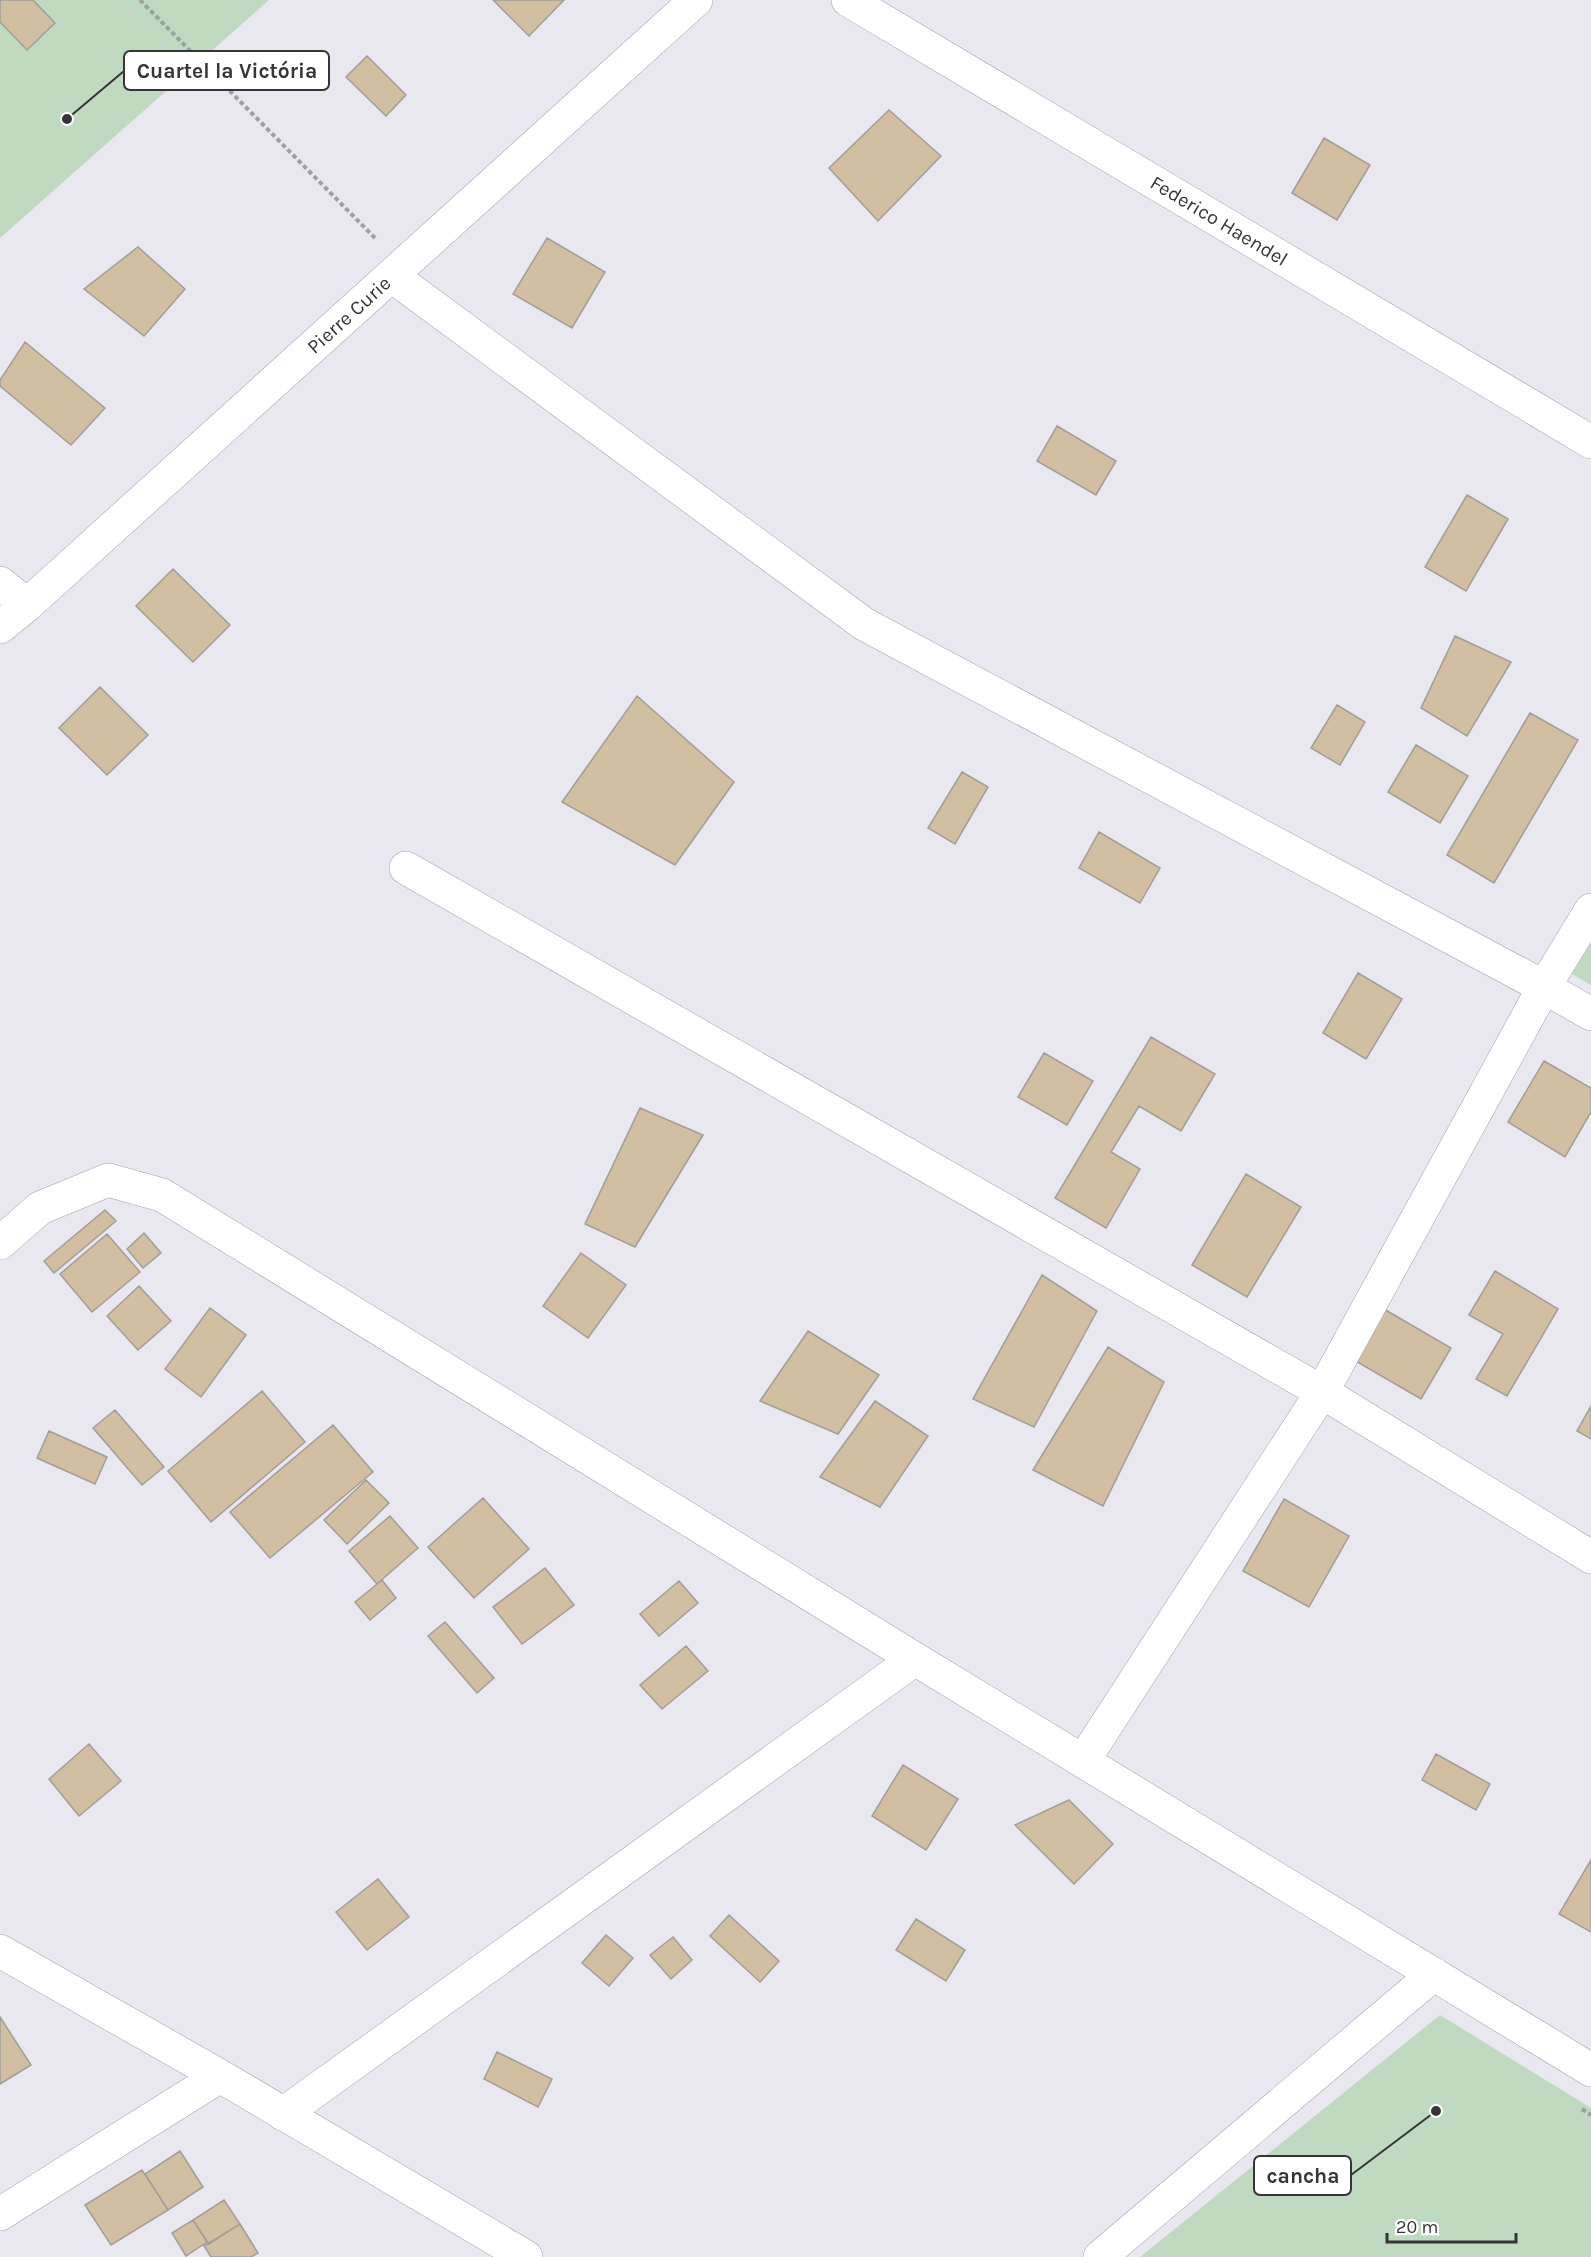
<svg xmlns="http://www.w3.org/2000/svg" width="1591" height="2257" font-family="Karla,sans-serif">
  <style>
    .green { fill: #c0dac2 }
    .building { fill: #d2bea0; stroke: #a39e97; stroke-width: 1.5 }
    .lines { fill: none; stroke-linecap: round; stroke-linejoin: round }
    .minor-casing { stroke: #a4a3ab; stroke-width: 34 }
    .path { stroke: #a09fa5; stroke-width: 4; stroke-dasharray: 4.5 3; stroke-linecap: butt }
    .minor { stroke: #fff; stroke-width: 33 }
    .labels { text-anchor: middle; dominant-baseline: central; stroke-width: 4.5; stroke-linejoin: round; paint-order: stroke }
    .street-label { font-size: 20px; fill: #353437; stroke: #fff }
    .leader { fill: none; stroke: #353437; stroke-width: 2 }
    .callout-dot { fill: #353437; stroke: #fff; stroke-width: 2 }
    .callout { fill: #fff; stroke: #353437; stroke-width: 2 }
    .callout-label { font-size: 21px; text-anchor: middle; font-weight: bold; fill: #353437 }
  </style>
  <rect width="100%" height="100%" fill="#e9e7f0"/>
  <!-- green -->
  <path class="green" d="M0 0H269L0 238Z
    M1591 943V985L1572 974Z
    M1440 2015 1591 2108V2257H1140Z"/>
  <!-- building -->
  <path class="building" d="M0 0H33L55 23 27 50 0 22Z
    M493 0H564L529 36Z
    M367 56 406 95 386 116 346 77Z
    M889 110 941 156 878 221 829 168Z
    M1324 138 1370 165 1337 220 1292 193Z
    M547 238 605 272 572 328 513 294Z
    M138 247 185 289 144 336 84 289Z
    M25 342 105 408 71 445 0 386V380Z
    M1057 426 1116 461 1096 495 1037 461Z
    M1467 495 1508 519 1466 591 1425 567Z
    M173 569 230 625 193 662 136 606Z
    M1455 636 1511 662 1467 736 1421 708Z
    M100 687 148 735 107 775 59 728Z
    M637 696 734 782 675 865 562 802Z
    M1337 705 1365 722 1340 765 1311 748Z
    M1530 713 1578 740 1494 883 1447 855Z
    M1416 745 1468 776 1440 823 1388 792Z
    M962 772 988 787 955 844 928 828Z
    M1099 832 1160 868 1140 903 1079 868Z
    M1358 973 1402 999 1366 1059 1323 1033Z
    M1151 1037 1215 1074 1181 1131 1139 1106 1111 1152 1140 1169 1106 1228 1055 1198Z
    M1044 1053 1093 1081 1067 1125 1018 1097Z
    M1544 1061 1591 1088V1112L1565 1157 1508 1122Z
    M640 1108 703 1135 635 1247 585 1224Z
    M1246 1174 1301 1207 1247 1297 1192 1265Z
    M105 1210 116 1221 54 1273 44 1261Z
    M144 1233 161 1253 143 1268 127 1249Z
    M107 1234 140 1272 92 1312 60 1274Z
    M581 1253 626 1285 588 1338 543 1306Z
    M1495 1271 1558 1309 1507 1396 1476 1379 1503 1334 1469 1315Z
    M1042 1275 1097 1311 1034 1427 973 1399Z
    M139 1286 171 1321 138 1350 107 1316Z
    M1377 1305 1451 1348 1421 1399 1347 1356Z
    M210 1308 246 1335 201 1397 165 1369Z
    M808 1331 879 1375 838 1434 760 1401Z
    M1108 1347 1164 1382 1103 1506 1033 1470Z
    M262 1391 305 1442 211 1522 168 1471Z
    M875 1401 928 1436 880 1507 820 1477Z
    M1591 1406V1439L1577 1431Z
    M115 1410 164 1467 142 1485 93 1428Z
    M333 1425 373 1472 270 1558 230 1512Z
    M49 1431 107 1457 95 1484 37 1458Z
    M366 1480 389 1503 347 1544 324 1520Z
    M483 1498 529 1549 474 1598 428 1547Z
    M1284 1499 1349 1536 1309 1607 1243 1571Z
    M390 1516 418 1548 377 1584 349 1551Z
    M545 1568 574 1605 522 1644 493 1607Z
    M382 1580 396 1598 370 1620 355 1602Z
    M679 1581 698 1603 659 1636 640 1614Z
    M445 1622 494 1678 477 1693 428 1636Z
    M686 1646 708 1671 662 1709 640 1685Z
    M89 1744 121 1781 79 1816 49 1779Z
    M1436 1754 1490 1784 1476 1810 1422 1780Z
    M903 1765 958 1799 926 1850 872 1816Z
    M1069 1800 1113 1844 1074 1884 1015 1825Z
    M1591 1860V1932L1559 1914Z
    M378 1879 409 1917 367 1950 336 1912Z
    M729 1915 779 1961 760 1982 710 1936Z
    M916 1919 965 1950 946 1981 896 1950Z
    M606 1935 633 1958 609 1986 582 1963Z
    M673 1937 692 1960 671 1979 650 1955Z
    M0 2017 31 2065 0 2084Z
    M497 2052 552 2079 538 2107 484 2079Z
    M180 2151 203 2187 168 2210 145 2174Z
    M142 2170 168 2210 111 2245 85 2205Z
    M224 2200 240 2224 209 2244 193 2220Z
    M193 2220 207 2242 186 2256 172 2233Z
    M240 2224 258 2253 251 2257H211L204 2246Z"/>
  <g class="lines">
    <!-- minor casing -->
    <g class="minor-casing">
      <path id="minor" d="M848 0 1591 442
        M392 276 864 624 1544 987 1591 1014
        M0 583 27 605
        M0 627 27 605 696 0
        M406 868 1322 1392 1591 1557
        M0 1243 40 1208 108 1180 162 1195 915 1659 1591 2070
        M1083 1761 1322 1392 1544 987 1591 910
        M0 1951 220 2076 526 2257
        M283 2114 915 1659
        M0 2214 220 2076
        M1100 2257 1434 1974"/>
    </g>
    <!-- path -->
    <path class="path" d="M140 0 375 238
      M1582 2109 1591 2115"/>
    <!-- minor -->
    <use href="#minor" class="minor"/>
  </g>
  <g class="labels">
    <!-- street labels -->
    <g class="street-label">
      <text transform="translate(1219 221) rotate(31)">Federico Haendel</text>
      <text transform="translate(349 315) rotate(-42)">Pierre Curie</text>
    </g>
  </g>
  <!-- callouts -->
  <path class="leader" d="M67 119L124 71M1436 2111L1351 2175"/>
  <g class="callout-dot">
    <circle cx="67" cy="119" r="6"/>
    <circle cx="1436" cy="2111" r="6"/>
  </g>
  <g class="callout">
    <rect x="124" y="51" width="205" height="39" rx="6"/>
    <rect x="1254" y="2156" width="97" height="39" rx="6"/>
  </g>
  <g class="callout-label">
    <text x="227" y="78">Cuartel la Victória</text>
    <text x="1303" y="2183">cancha</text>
  </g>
  <!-- scale -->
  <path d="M1387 2233v9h129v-9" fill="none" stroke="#353437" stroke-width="3"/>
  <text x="1396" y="2233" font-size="18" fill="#353437" stroke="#ffffff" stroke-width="4.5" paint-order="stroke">20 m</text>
</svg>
